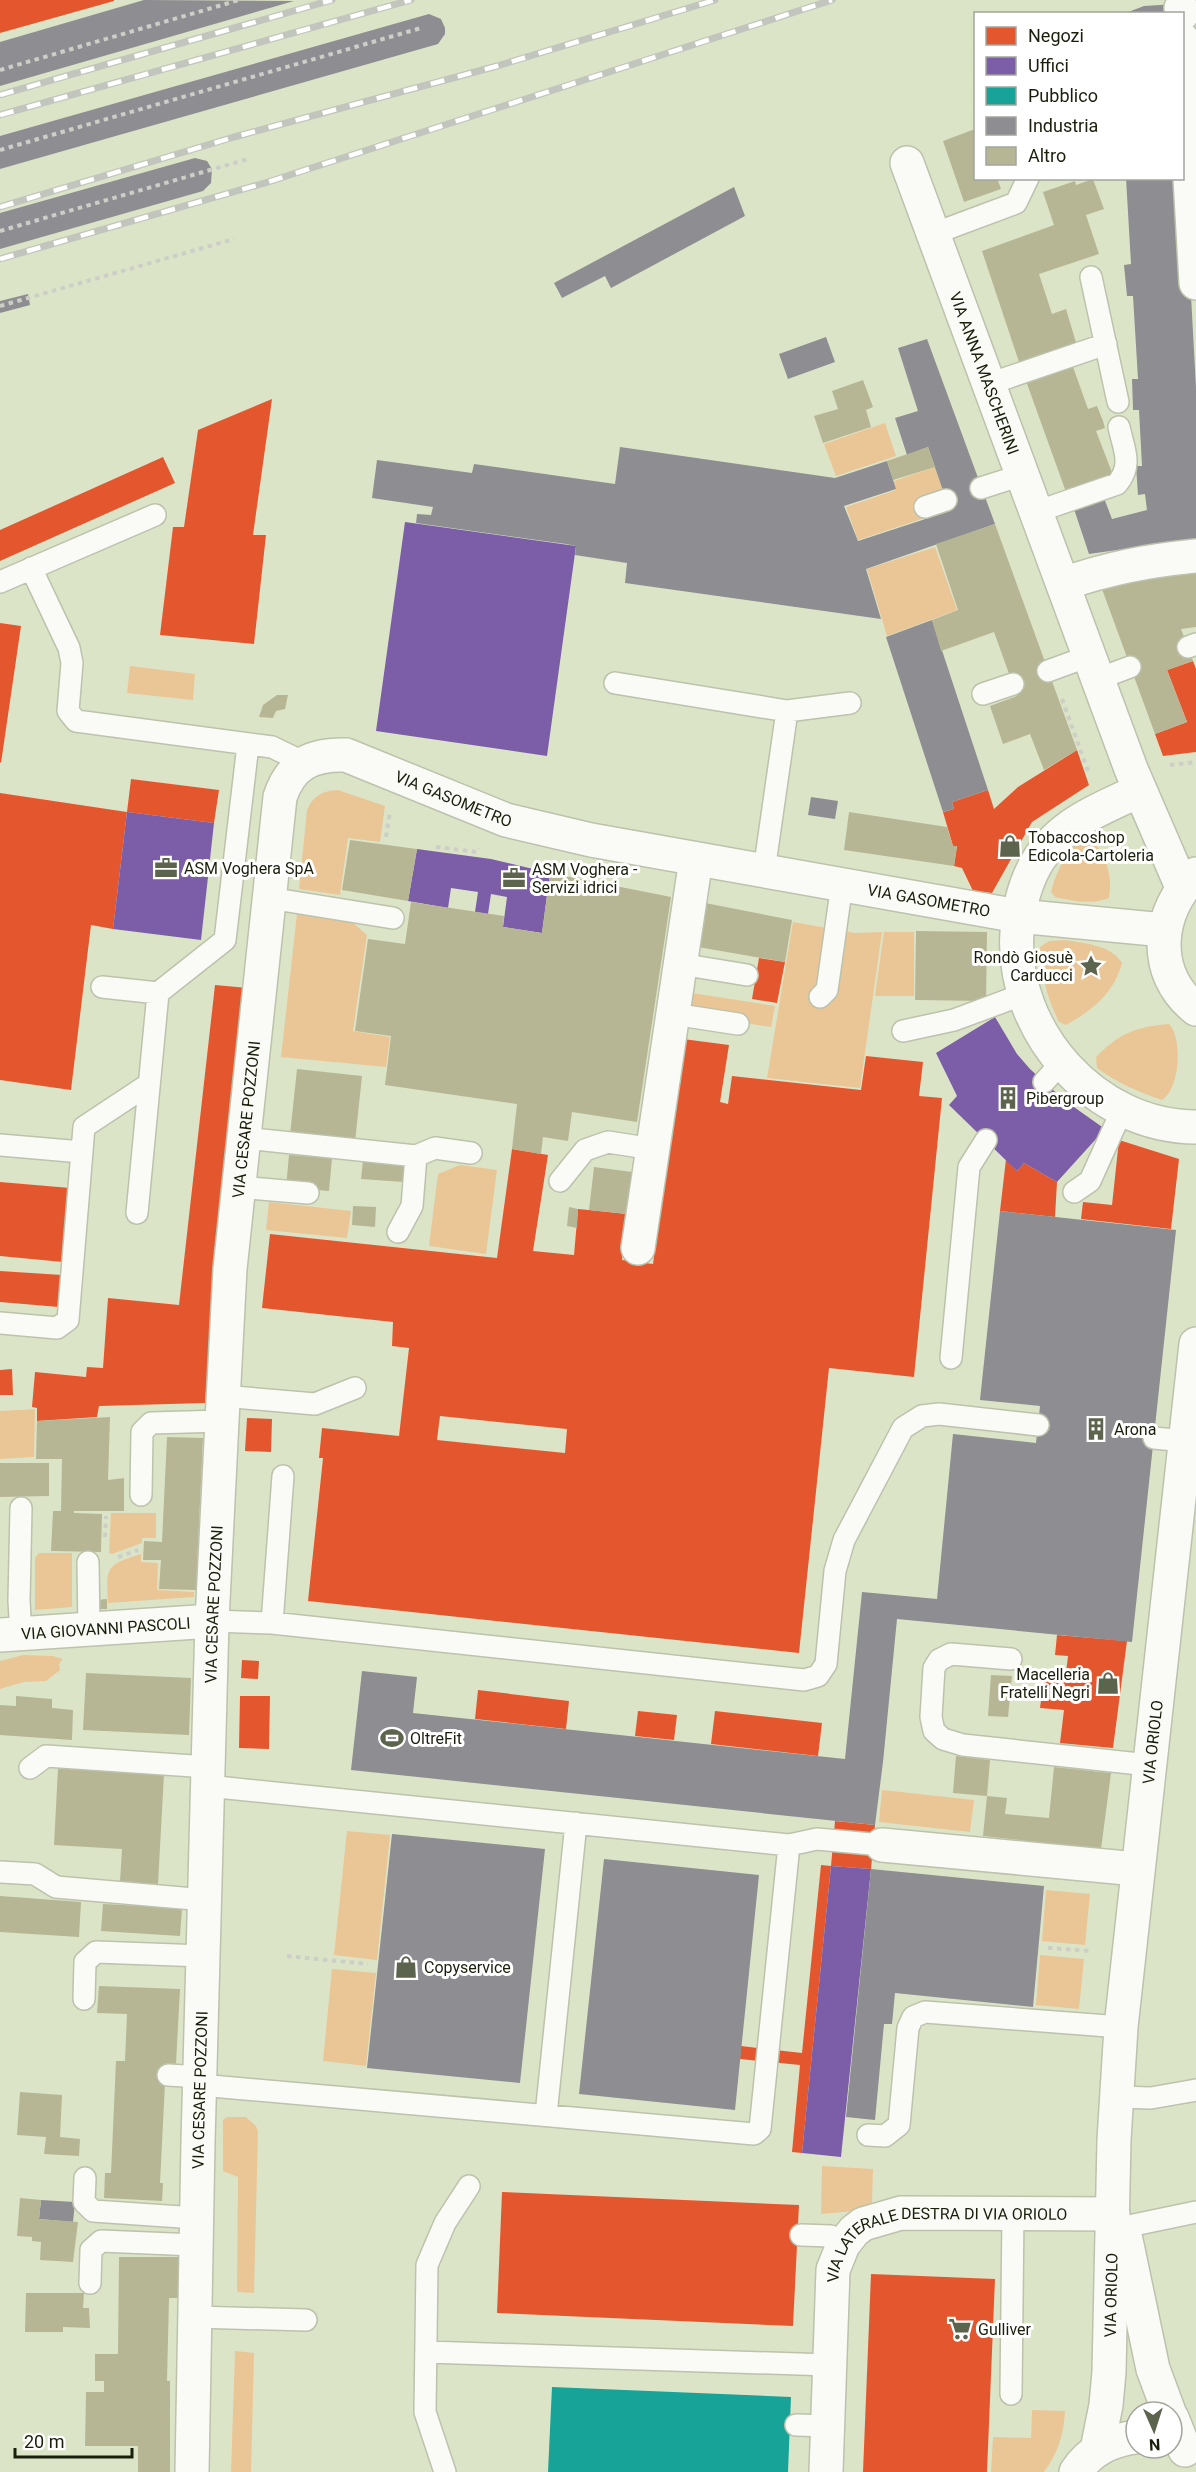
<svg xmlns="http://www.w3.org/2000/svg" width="1196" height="2472" font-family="Roboto,sans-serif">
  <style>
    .green { fill: #eac696 }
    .shops { fill: #e4572e; fill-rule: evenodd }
    .offices { fill: #7b5ea7 }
    .public { fill: #17a398 }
    .industry { fill: #8d8d92 }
    .building { fill: #b6b694 }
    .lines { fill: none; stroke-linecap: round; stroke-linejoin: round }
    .lane-casing { stroke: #bcc2ac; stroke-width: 24 }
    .street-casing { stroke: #bcc2ac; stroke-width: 36 }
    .secondary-casing { stroke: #bcc2ac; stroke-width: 36 }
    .path { stroke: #cdcfc7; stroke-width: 4; stroke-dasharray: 4.5 4.5; stroke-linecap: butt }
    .lane { stroke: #fafbf7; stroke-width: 21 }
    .street { stroke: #fafbf7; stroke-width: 33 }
    .secondary { stroke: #fafbf7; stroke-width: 33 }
    .rail-casing { stroke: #c2c5bd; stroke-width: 7 }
    .rail { stroke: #fff; stroke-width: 4.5; stroke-dasharray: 14; stroke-linecap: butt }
    .labels { text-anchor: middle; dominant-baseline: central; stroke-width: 6; stroke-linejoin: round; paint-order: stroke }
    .street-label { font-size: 16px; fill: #191f0b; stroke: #fff }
    .poi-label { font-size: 16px; fill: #191f0b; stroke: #fff; text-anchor: start }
  </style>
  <rect width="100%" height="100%" fill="#dce4c8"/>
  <!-- green -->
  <path class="green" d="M885 423 896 456 836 476 824 444Z
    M935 467 949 510 858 540 846 507 896 490 894 481Z
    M935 547 957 610 887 636 867 569Z
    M130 666 195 674 193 700 127 693Z
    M338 790 385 806 380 842 348 838 340 895 299 889 307 810C313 796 322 791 338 790Z
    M1087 837C1106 850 1113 876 1109 898 1093 905 1072 901 1055 897L1051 892C1056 872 1068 846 1087 837Z
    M297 914 351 921 367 935 353 1031 390 1037 386 1067 281 1057Z
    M793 922 855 933 882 932 860 1088 767 1078Z
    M884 932H914V996H875Z
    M1065 940C1083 943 1112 945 1122 963 1114 993 1093 1010 1066 1025L1059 1022C1047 998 1041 974 1040 947L1049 941Z
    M692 993 775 1006 771 1027 689 1014Z
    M1169 1024C1183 1038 1180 1089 1162 1100 1139 1092 1117 1083 1097 1068L1096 1057C1120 1033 1135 1027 1169 1024Z
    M460 1165 497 1170 486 1254 429 1246 438 1174Z
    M269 1202 351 1211 347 1238 266 1230Z
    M35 1409 34 1457 0 1459V1411Z
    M111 1513H156V1538H142V1543L112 1554 109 1553Z
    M39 1553H72V1607L35 1610V1558Z
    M141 1554V1562L158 1563 157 1590 194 1592V1597L108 1603C106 1566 106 1565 141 1554Z
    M23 1655 53 1656 63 1659 59 1664 60 1670 46 1681 24 1682 0 1689V1661Z
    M882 1790 974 1800 970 1832 879 1822Z
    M347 1831 390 1835 377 1960 334 1955Z
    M1046 1890 1090 1894 1085 1945 1042 1941Z
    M1040 1955 1084 1959 1079 2009 1036 2005Z
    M332 1969 376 1973 366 2066 323 2061Z
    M227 2117H246L256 2126 258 2132 254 2293 238 2292 237 2290 238 2177 223 2171V2120Z
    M822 2166 873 2169 872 2204 866 2210 821 2214Z
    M235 2351 254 2353 251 2472H231Z
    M1032 2410 1065 2411C1064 2434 1058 2453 1044 2472H991L993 2437 1031 2438Z"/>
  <!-- shops -->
  <path class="shops" d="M0 0H114V1L0 33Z
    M272 399 253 535H266L254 644 160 635 173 527H184L198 430Z
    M163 457 175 483 0 561V530Z
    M0 623 21 626 1 763 0 762Z
    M1193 661 1196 669V752L1163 756 1155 734 1187 722 1167 670Z
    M1077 750 1089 785 1032 822 992 893 973 891 962 868 954 866 957 846H953L943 812 954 809 952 802 988 790 994 809 1018 787Z
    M131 779 219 790 214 823 127 812Z
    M0 793 127 812 113 929 91 925 71 1090 0 1080Z
    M759 958 785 962 777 1003 752 999Z
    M215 985 248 988 213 1308 205 1403 99 1406 97 1417 37 1421V1408L32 1407 35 1372 86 1377 87 1367 103 1368 108 1298 179 1305Z
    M683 1039 729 1045 720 1102 728 1104 732 1076 861 1090 866 1056 923 1062 919 1096 942 1098 914 1377 829 1368 799 1653 308 1601 323 1458H319L322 1428 399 1436 409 1348 392 1346 393 1322 262 1308 270 1234 497 1258 512 1149 548 1155 533 1251 574 1255 578 1209 589 1210 627 1214 622 1260 653 1264ZM440 1416 567 1429 565 1453 437 1440Z
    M1119 1140 1179 1159 1171 1229 1081 1219 1083 1202 1112 1205Z
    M1006 1159 1017 1171 1024 1163 1057 1182 1055 1217 1000 1211Z
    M0 1182 70 1188 63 1262 0 1256Z
    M0 1271 62 1275 59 1307 0 1302Z
    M12 1369 13 1395H0V1370Z
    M247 1418 272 1419 271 1452 245 1451Z
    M1057 1635 1127 1641 1113 1748 1060 1743 1064 1710 1040 1708 1045 1670 1066 1673 1068 1656 1055 1655Z
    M242 1660 259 1661 258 1679 241 1678Z
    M478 1690 569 1701 566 1729 475 1719Z
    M240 1696H270L269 1749 239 1748Z
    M638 1711 677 1715 674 1740 635 1736Z
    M715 1711 822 1723 818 1756 711 1744Z
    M835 1821 875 1825 871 1869 831 1866Z
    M821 1865 831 1866 802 2153 792 2152 800 2065 740 2059 741 2046 802 2053Z
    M502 2192 799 2205 793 2326 497 2313Z
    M871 2274 995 2279 987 2472H863Z"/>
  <!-- offices -->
  <path class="offices" d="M405 522 576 546 547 756 376 731Z
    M127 812 214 823 201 940 113 929Z
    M417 849 491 859 550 873 542 933 503 927 507 897 491 894 488 914 475 912 478 892 451 888 448 908 408 901Z
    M995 1017 1017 1054 1030 1069 1064 1100 1105 1129 1057 1182 1024 1163 1017 1171 949 1105 957 1096 936 1053Z
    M831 1866 871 1869 841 2157 802 2153Z"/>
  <!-- public -->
  <path class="public" d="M552 2387 791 2397 788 2472H548Z"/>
  <!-- industry -->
  <path class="industry" d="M144 0 294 1 0 86V42Z
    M1176 4V14H1123L1144 6Z
    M429 14 441 19 445 28V34L438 44 0 169V136Z
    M195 158 207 161 212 169 211 183 203 191 0 249V213Z
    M1184 168 1196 387V539L1089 554 1073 506 1104 498 1112 519 1147 510 1145 494 1138 495 1136 466H1142L1139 410H1133L1132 379H1138L1133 296H1127L1124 265 1131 264 1126 178H1182Z
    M734 187 745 216 611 288 605 276 562 298 554 283Z
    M28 294 30 305 0 313V301Z
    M826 337 835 362 788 379 779 354Z
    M927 339 995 524 866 569 881 619 625 583 627 563 575 555 576 546 566 544 416 523 417 514 431 515 433 507 372 498 377 460 472 473 474 464 615 484 620 447 835 478 887 461 896 489 844 506 858 541 950 511 928 447 907 455 895 418 918 411 898 348Z
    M932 620 988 790 952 802 954 809 943 812 886 637Z
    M811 797 838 801 835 819 808 815Z
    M1000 1211 1176 1230 1132 1642 897 1619 883 1762 875 1825 351 1770 362 1671 417 1677 413 1713 845 1759 862 1592 937 1599 953 1434 1036 1443 1040 1406 980 1400Z
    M392 1834 545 1849 520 2083 367 2068Z
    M604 1859 759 1875 735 2110 579 2094Z
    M871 1869 1044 1886 1033 2007 895 1993 892 2024H884L875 2120 846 2117Z
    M41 2200 75 2202 73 2222 39 2219Z"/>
  <!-- building -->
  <path class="building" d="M975 129V178H997L1001 189 964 202 943 141Z
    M1093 179 1104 209 1086 215 1099 254 1039 274 1052 314 1066 309 1077 346 1020 365 982 251 1054 225 1043 192 1075 181 1076 185Z
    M1072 364 1088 409 1097 406 1103 421 1105 428 1096 431 1113 475 1066 492 1026 381Z
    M863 380 873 407 866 410 871 427 823 443 814 416 838 409 832 391Z
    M928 447 935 467 893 480 887 461Z
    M995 524 1077 750 1044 770 1030 734 1003 744 990 706 1017 696 994 632 941 651 932 620 958 610 936 544Z
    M1196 571V627L1181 629 1193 661 1167 670 1187 722 1155 734 1102 589 1154 575Z
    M277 695H288L285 709 276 711 273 718 259 717 263 705Z
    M849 812 947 827 953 846H957L954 866 844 850Z
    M350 840 417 849 408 901 342 890Z
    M550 873 671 897 637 1122 572 1112 568 1141 543 1137 541 1154 512 1149 517 1104 385 1085 391 1036 355 1031 368 939 405 944 411 902 504 916 503 927 542 933Z
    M705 903 792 920 785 962 698 947Z
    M916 931 987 932 986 1001 915 1000Z
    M297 1069 362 1076 355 1142 290 1135Z
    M289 1155 332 1158 329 1191 286 1187Z
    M363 1161 405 1163 404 1182 361 1179Z
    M594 1167 632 1172 627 1214 589 1210Z
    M353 1206 376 1207 375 1227 352 1225Z
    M569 1207 578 1209 577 1228 567 1226Z
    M110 1417 108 1480 124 1478V1511H74V1513L102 1514 101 1552 51 1551 53 1511H61L62 1459H36L37 1421Z
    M167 1437 203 1438 196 1590 159 1589 161 1560H143L144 1541 162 1542Z
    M0 1463H49V1496L0 1497Z
    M107 1599V1609H96V1600Z
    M86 1673 191 1678 189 1735 83 1730Z
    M991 1675 1012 1676 1008 1717 988 1716Z
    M16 1696 52 1699V1708L73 1710 72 1740 0 1735V1705L16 1706Z
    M956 1756 990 1760 987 1796 1007 1798 1005 1814 1049 1818 1054 1767 1111 1773 1101 1849 983 1836 987 1796 953 1793Z
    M58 1768 164 1774 158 1884 120 1882 122 1849 54 1845Z
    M0 1896 81 1902 79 1937 0 1932Z
    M103 1904 182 1908 180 1936 101 1931Z
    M99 1986 180 1989 176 2064 166 2063 160 2183H163L162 2201 104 2198 105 2173H111L116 2061H125L127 2014 97 2013Z
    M20 2092 62 2095 60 2137 80 2139 79 2156 44 2154 46 2137 17 2135Z
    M20 2198 41 2200 39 2219 78 2222 73 2262 40 2260 41 2242 32 2241V2237L17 2236Z
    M119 2257H182V2298H169L167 2381H170V2472H138V2446H85L86 2392H104V2381H95V2354H118Z
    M26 2293H84L83 2308H89L90 2328 63 2327V2332H25Z"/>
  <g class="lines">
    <!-- lane casing -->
    <g class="lane-casing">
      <path id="lane" d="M933 234 1016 203 1028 178
        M1091 277 1118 402
        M989 384 1106 344
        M981 488 1022 475
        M925 507 946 500
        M1036 512 1117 484C1133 465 1124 450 1119 427
        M31 568 69 648 72 663 68 711 76 721 272 747 305 763
        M0 582 155 515
        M1188 647 1196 644
        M1048 671 1089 656
        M1098 679 1130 667
        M615 683 787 711 850 703
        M983 694 1013 684
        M764 871 787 711
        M269 898 393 918
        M680 964 747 975
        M102 987 158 993
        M820 997 827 990 842 884
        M673 1014 738 1024
        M903 1031 954 1020 1024 994
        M1044 1082 1061 1063
        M244 1138 416 1156 435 1148 471 1153
        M0 1145 82 1152
        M560 1181 585 1150 608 1142 653 1149
        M238 1187 308 1193
        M1074 1192 1090 1181 1122 1110
        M137 1213 158 993 225 940 248 745
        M398 1232 412 1206 416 1156
        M0 1323 57 1328 68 1320 84 1127 149 1084
        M951 1358 969 1167 986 1140
        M223 1396 315 1404 355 1388
        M1154 1438 1185 1441
        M141 1495 142 1432 151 1423 222 1421
        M88 1562 89 1629
        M212 1621 272 1623 804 1680 818 1676 826 1664 835 1571 844 1540 903 1428 922 1416 939 1414 1038 1425
        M272 1623 283 1476
        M21 1634 19 1601 21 1508
        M1011 1659 951 1654 939 1660 934 1668 931 1717 934 1731 943 1739 963 1745 1149 1765
        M30 1768 46 1756 208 1767
        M207 1786 789 1845 817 1839 882 1845
        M0 1872 35 1874 56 1887 205 1900
        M84 1999 85 1962 96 1952 203 1956
        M168 2075 200 2077
        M200 2085 754 2134 760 2129 789 1845
        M1117 2097 1151 2098 1196 2090
        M546 2115 576 1823
        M868 2135 885 2136 899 2125 908 2028 913 2017 925 2012 1121 2027
        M85 2178 84 2202 93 2211 196 2218
        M1124 2227 1196 2212
        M801 2235 831 2236 843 2245
        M90 2283 91 2250 101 2241 196 2245
        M195 2317 306 2320
        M427 2352 829 2365
        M1011 2394 1013 2213
        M796 2425 828 2426
        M445 2472 425 2412 427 2265 445 2223 469 2186"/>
    </g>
    <!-- street casing -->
    <g class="street-casing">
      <g id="street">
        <path d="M1181 8 1182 14"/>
        <path d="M1182 39 1196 283"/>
        <path id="s1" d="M907 163 1131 769 1182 887"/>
        <path d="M1063 584C1109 568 1147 561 1196 556"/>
        <path d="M1139 791C1102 808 1062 823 1039 859 1025 881 1019 906 1017 932 1010 1031 1095 1127 1196 1127"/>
        <path d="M638 1248 696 859"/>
        <path id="s2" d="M0 1635 212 1621"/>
        <path d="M882 1845 1137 1869"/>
        <path id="s3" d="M192 2472 198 2142 212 1621 222 1421 230 1269 280 797C291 764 312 754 346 755L506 820 591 840 1018 916 1164 930"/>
        <path id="s4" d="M826 2472 833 2270 843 2245 854 2231 863 2224 901 2213 1113 2214"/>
      </g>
    </g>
    <!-- secondary casing -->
    <g class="secondary-casing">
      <g id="secondary">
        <path d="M1196 874C1157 910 1150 973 1196 1009"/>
        <path d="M1126 2240 1153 2369 1169 2412"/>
        <path d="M1172 2418 1185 2450"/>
        <path id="s5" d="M1097 2450 1106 2405 1109 2372 1114 2140 1121 2027 1196 1344"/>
        <path d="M1076 2472C1089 2451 1112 2440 1136 2437"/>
      </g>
    </g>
    <!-- path -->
    <path class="path" d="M0 70 239 0
      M0 150 421 28
      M0 231 248 159
      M0 306 234 239
      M1062 699 1089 774
      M1170 765 1196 762
      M386 837 390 811
      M436 847 477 852 478 848
      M105 1537 106 1516
      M118 1557 138 1550
      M1048 1948 1092 1951
      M287 1956 368 1964"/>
    <!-- lane -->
    <use href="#lane" class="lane"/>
    <!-- street -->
    <use href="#street" class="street"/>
    <!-- secondary -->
    <use href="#secondary" class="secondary"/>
    <!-- rail casing -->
    <g class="rail-casing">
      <path id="rail" d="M0 95 332 0
        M0 115 411 0
        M0 207 234 137 497 66 715 0
        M0 259 268 182 832 0"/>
    </g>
    <!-- rail -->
    <use href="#rail" class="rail"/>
  </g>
  <!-- icons -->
  <defs>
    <g id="shop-bare" transform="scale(1.8)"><path d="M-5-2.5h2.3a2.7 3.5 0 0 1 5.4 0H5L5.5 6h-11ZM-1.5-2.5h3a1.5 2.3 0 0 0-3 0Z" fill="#5d644d" stroke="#fff" stroke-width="2.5" paint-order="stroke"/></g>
    <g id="office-bare" transform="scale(1.8)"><path d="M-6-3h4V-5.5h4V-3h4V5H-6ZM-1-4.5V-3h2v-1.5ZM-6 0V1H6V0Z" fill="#5d644d" stroke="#fff" stroke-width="2.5" paint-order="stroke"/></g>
    <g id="sight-bare" transform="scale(1.8)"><path d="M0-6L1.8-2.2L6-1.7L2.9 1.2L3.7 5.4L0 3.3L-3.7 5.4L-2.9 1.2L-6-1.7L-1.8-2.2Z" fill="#5d644d" stroke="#fff" stroke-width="2.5" paint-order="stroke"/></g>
    <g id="building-bare" transform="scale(1.8)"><path d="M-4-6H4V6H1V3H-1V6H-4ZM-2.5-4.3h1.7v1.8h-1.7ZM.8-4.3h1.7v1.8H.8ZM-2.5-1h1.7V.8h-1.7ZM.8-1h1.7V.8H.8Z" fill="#5d644d" stroke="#fff" stroke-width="2.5" paint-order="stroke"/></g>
    <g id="stadium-bare" transform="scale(1.8)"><path d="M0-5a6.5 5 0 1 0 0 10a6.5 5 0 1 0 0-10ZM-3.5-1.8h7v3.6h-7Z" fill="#5d644d" stroke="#fff" stroke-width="2.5" paint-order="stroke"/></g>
    <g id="supermarket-bare" transform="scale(1.8)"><path d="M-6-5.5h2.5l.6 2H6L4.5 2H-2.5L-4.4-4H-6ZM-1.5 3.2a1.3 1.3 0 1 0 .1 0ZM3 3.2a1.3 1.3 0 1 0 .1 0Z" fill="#5d644d" stroke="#fff" stroke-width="2.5" paint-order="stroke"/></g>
  </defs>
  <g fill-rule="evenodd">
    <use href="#shop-bare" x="1010" y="846"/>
    <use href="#office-bare" x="166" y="868"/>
    <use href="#office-bare" x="514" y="878"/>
    <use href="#sight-bare" x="1091" y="966"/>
    <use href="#building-bare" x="1008" y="1098"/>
    <use href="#building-bare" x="1096" y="1429"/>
    <use href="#shop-bare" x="1108" y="1683"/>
    <use href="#stadium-bare" x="392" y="1738"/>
    <use href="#shop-bare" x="406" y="1967"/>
    <use href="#supermarket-bare" x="960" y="2329"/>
  </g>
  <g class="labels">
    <!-- street labels -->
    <g class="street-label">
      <text stroke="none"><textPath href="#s1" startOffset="224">VIA ANNA MASCHERINI</textPath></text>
      <text stroke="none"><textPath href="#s3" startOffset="1880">VIA GASOMETRO</textPath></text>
      <text stroke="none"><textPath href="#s3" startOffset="2367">VIA GASOMETRO</textPath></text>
      <text stroke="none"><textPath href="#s3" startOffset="1354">VIA CESARE POZZONI</textPath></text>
      <text stroke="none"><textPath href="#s3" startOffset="868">VIA CESARE POZZONI</textPath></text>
      <text stroke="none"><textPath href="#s2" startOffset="106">VIA GIOVANNI PASCOLI</textPath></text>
      <text stroke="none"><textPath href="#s5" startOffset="711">VIA ORIOLO</textPath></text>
      <text stroke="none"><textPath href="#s3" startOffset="382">VIA CESARE POZZONI</textPath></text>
      <text stroke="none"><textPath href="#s4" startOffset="327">VIA LATERALE DESTRA DI VIA ORIOLO</textPath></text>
      <text stroke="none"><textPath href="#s5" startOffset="156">VIA ORIOLO</textPath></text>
    </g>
    <!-- poi labels -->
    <g class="poi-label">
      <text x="1028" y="837">Tobaccoshop<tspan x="1028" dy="18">Edicola-Cartoleria</tspan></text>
      <text x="184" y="868">ASM Voghera SpA</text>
      <text x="532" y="869">ASM Voghera -<tspan x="532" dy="18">Servizi idrici</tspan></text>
      <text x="1073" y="957" text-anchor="end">Rondò Giosuè<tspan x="1073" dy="18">Carducci</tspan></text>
      <text x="1026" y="1098">Pibergroup</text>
      <text x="1114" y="1429">Arona</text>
      <text x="1090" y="1674" text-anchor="end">Macelleria<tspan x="1090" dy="18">Fratelli Negri</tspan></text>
      <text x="410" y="1738">OltreFit</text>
      <text x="424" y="1967">Copyservice</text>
      <text x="978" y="2329">Gulliver</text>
    </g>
  </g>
  <!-- legend -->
  <rect x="974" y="12" width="210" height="168" fill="#ffffff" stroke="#a3a59d" stroke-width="1.5"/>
  <rect x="986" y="27" width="30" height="18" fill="#e4572e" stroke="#a3a59d" stroke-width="1.5"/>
  <text x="1028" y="42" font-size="18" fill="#191f0b">Negozi</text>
  <rect x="986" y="57" width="30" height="18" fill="#7b5ea7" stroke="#a3a59d" stroke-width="1.5"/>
  <text x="1028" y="72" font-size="18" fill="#191f0b">Uffici</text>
  <rect x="986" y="87" width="30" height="18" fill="#17a398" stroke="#a3a59d" stroke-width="1.5"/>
  <text x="1028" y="102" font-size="18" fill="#191f0b">Pubblico</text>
  <rect x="986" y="117" width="30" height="18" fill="#8d8d92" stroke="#a3a59d" stroke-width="1.5"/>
  <text x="1028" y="132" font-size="18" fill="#191f0b">Industria</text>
  <rect x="986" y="147" width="30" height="18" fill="#b6b694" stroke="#a3a59d" stroke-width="1.5"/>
  <text x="1028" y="162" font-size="18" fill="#191f0b">Altro</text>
  <!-- north arrow -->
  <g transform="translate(1154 2430) rotate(177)"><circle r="28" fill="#ffffff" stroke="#a3a59d" stroke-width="1.5"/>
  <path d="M0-4.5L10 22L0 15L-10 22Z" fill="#5d644d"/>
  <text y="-9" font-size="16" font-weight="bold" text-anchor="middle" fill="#191f0b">N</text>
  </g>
  <!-- scale -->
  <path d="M15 2448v9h117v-9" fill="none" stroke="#191f0b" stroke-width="3"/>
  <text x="24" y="2448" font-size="18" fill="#191f0b" stroke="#ffffff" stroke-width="4.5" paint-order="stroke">20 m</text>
</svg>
